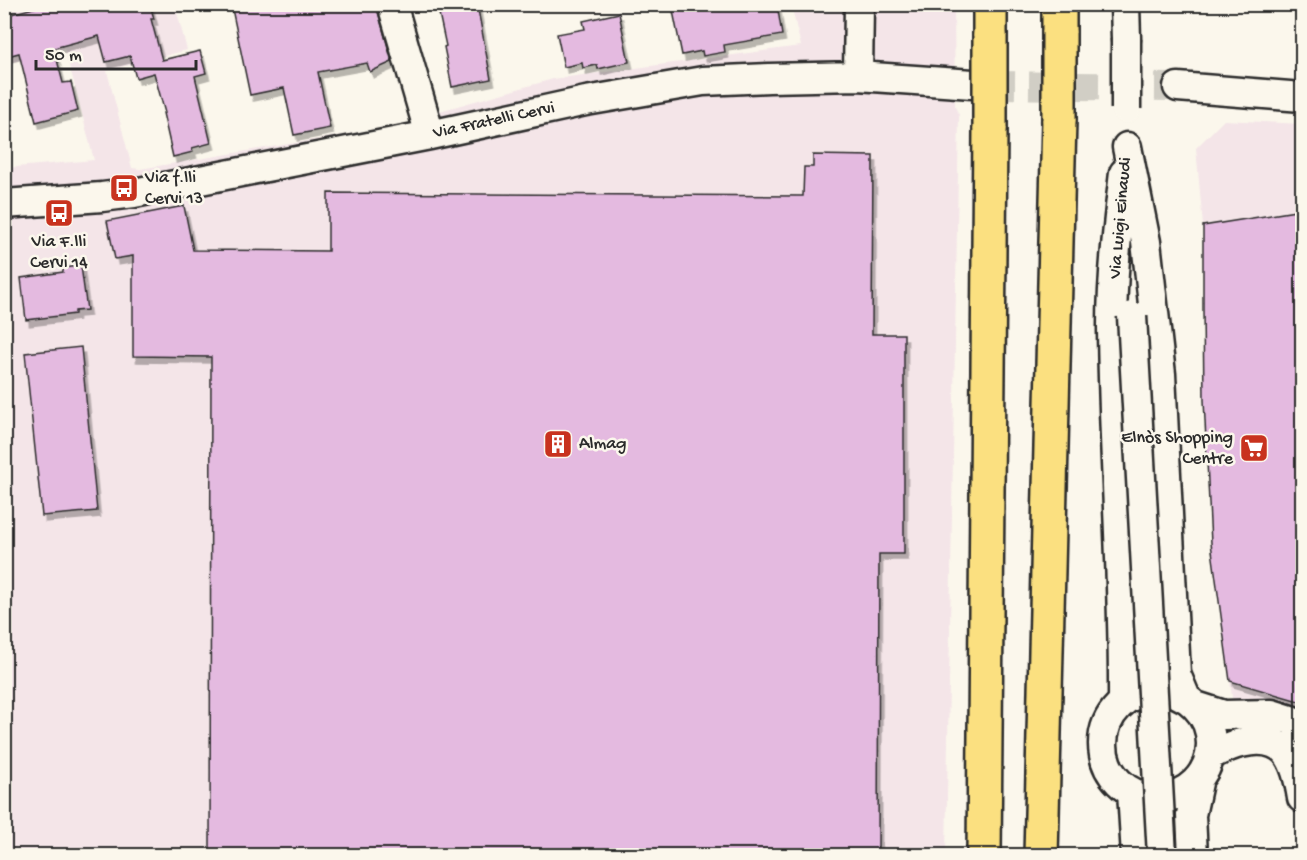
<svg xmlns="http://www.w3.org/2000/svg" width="1307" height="860" font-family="'Gochi Hand',sans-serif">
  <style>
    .built { fill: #f4e5e8 }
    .building { fill: #e4bae0; stroke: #2b2b2b; stroke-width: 1.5; filter: url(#shadow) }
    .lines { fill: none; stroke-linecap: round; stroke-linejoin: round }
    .minor-tunnel { stroke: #d1cec5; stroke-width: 28; stroke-dasharray: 28 14; stroke-linecap: butt }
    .minor-casing { stroke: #2b2b2b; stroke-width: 33 }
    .highway-casing { stroke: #2b2b2b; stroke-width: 38 }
    .minor { stroke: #fbf7ec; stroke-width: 28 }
    .highway { stroke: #fbe080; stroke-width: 33 }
    .minor-bridge-casing { stroke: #2b2b2b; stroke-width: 33; stroke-linecap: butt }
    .highway-bridge-casing { stroke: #2b2b2b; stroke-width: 38; stroke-linecap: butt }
    .minor-bridge { stroke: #fbf7ec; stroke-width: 28 }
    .highway-bridge { stroke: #fbe080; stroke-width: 33 }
    .labels { text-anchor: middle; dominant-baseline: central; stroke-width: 5; stroke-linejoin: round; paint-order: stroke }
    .street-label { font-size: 18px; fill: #2b2b2b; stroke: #fbf7ec }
    .poi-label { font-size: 18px; fill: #2b2b2b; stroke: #fbf7ec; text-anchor: start }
  </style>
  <defs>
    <filter id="shadow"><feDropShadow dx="3.5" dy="6" stdDeviation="0" flood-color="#0004"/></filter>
  </defs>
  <rect width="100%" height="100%" fill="#fbf7ec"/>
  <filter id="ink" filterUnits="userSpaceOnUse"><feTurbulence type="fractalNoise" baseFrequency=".0167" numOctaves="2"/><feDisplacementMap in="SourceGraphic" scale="12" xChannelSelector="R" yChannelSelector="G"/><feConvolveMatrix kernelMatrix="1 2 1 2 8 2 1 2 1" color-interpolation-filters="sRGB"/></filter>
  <g filter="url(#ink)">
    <!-- built -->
    <path class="built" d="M5 5H175L187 50 107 71 132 168 140 169 414 123 378 5H407L436 112 553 79 801 46 791 5H954L955 107 959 115 946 855H5V168L94 160 73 79 64 49 5 64Z
      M1224 120 1302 124V710L1276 703H1233L1218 600 1211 543 1204 400 1203 226 1196 148Z"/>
    <!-- building -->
    <path class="building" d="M48 4H150L154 19H151L162 60 200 51 206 73 195 76 211 143 192 148 193 152 173 157 163 113H165L154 73 136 78 130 56 106 62 99 36 54 48 63 83 71 82 78 111 36 122 19 53 4 57V16Z
      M231 4H376L392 62 370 72 367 63 318 72 330 128 294 135 284 88 250 95Z
      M437 4H477L491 79 452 87 444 47 446 46Z
      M704 4H777L782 35 724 45 725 52 703 56 702 51 682 55 673 11Z
      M619 13 629 62 598 69 597 65 583 68 582 63 564 67 557 34 585 29 583 21Z
      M813 155 873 156 872 334H904V554H879L878 855H210L211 357 133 356V256L115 259 107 221 184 206 193 250 328 251V193L803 196 804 167H813Z
      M1302 210V702L1230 681 1211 543 1204 400 1203 309V226Z
      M81 266 87 310 75 311V314L26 320 21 278 63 272V268Z
      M81 347 97 511 42 516 25 353Z"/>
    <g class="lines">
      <!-- minor-tunnel -->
      <path class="minor-tunnel" d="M987 85 1178 87"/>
      <!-- minor casing -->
      <g class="minor-casing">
        <path id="minor" d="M392 4 430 135
          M1125 4 1126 39
          M858 76 859 4
          M1178 87 1302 97
          M1127 147 1146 242 1161 374 1176 674 1186 698
          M4 204 102 197 134 193 430 135 586 101 703 81 769 78 858 76 987 85
          M1103 744a54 54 0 1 1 108 0a54 54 0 1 1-108 0Z
          M1123 701C1124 576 1113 452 1112 327 1112 276 1118 224 1124 173
          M1196 706 1224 715 1272 714 1291 720 1302 729
          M1210 755C1220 751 1230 745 1241 743 1286 732 1296 760 1302 798
          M1132 792 1136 856
          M1193 856 1191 815 1199 778"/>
      </g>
      <!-- highway casing -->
      <g class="highway-casing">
        <path id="highway" d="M990 4V36
          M1059 4V33
          M984 856 990 128
          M1041 856 1059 119"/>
      </g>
      <!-- minor -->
      <use href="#minor" class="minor"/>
      <!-- highway -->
      <use href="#highway" class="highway"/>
      <!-- minor-bridge casing -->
      <g class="minor-bridge-casing">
        <path id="minor-bridge" d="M1126 39V109
          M1132 316 1162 856"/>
      </g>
      <!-- highway-bridge casing -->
      <g class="highway-bridge-casing">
        <path id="highway-bridge" d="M1059 33V119
          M990 128V36"/>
      </g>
      <!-- minor-bridge -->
      <use href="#minor-bridge" class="minor-bridge"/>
      <!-- highway-bridge -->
      <use href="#highway-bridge" class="highway-bridge"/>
    </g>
  </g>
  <!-- icons -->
  <defs>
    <g id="bus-square" transform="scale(1.5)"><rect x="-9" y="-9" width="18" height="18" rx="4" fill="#c8321e" stroke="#fbf7ec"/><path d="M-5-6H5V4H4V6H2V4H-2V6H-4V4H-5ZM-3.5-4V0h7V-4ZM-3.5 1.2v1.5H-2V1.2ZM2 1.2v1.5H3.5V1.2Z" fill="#fff"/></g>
    <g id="building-square" transform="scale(1.5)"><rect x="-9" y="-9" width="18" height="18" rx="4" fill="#c8321e" stroke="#fbf7ec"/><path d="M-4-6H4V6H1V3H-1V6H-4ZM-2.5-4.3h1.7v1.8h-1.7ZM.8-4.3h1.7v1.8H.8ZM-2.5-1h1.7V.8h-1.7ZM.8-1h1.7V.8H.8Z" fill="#fff"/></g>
    <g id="supermarket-square" transform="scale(1.5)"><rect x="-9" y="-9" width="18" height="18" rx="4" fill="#c8321e" stroke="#fbf7ec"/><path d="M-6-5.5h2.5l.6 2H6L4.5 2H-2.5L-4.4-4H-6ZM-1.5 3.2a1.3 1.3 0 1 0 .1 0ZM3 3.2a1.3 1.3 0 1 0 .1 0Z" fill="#fff"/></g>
  </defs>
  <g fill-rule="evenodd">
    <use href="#bus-square" x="124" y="188"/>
    <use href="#bus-square" x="59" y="213"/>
    <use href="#building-square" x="558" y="444"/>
    <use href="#supermarket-square" x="1254" y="448"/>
  </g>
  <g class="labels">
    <!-- street labels -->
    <g class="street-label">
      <text transform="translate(494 121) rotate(-12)">Via Fratelli Cervi</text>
      <text transform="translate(1121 218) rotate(-85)">Via Luigi Einaudi</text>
    </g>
    <!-- poi labels -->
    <g class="poi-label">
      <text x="145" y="178">Via f.lli<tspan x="145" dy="21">Cervi 13</tspan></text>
      <text x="59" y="242" text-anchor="middle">Via F.lli<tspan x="59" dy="21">Cervi 14</tspan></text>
      <text x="1233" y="438" text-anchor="end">Elnòs Shopping<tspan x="1233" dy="21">Centre</tspan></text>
      <text x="579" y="444">Almag</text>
    </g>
  </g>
  <!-- margin -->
  <rect width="1307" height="860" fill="none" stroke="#fbf7ec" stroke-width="24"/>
  <rect x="12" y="12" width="1283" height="836" fill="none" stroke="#2b2b2b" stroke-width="2" filter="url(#ink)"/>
  <!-- scale -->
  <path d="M36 60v9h160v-9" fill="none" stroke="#2b2b2b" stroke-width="3"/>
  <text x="45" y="60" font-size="18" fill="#2b2b2b" stroke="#fbf7ec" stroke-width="4.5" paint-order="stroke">50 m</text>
</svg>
